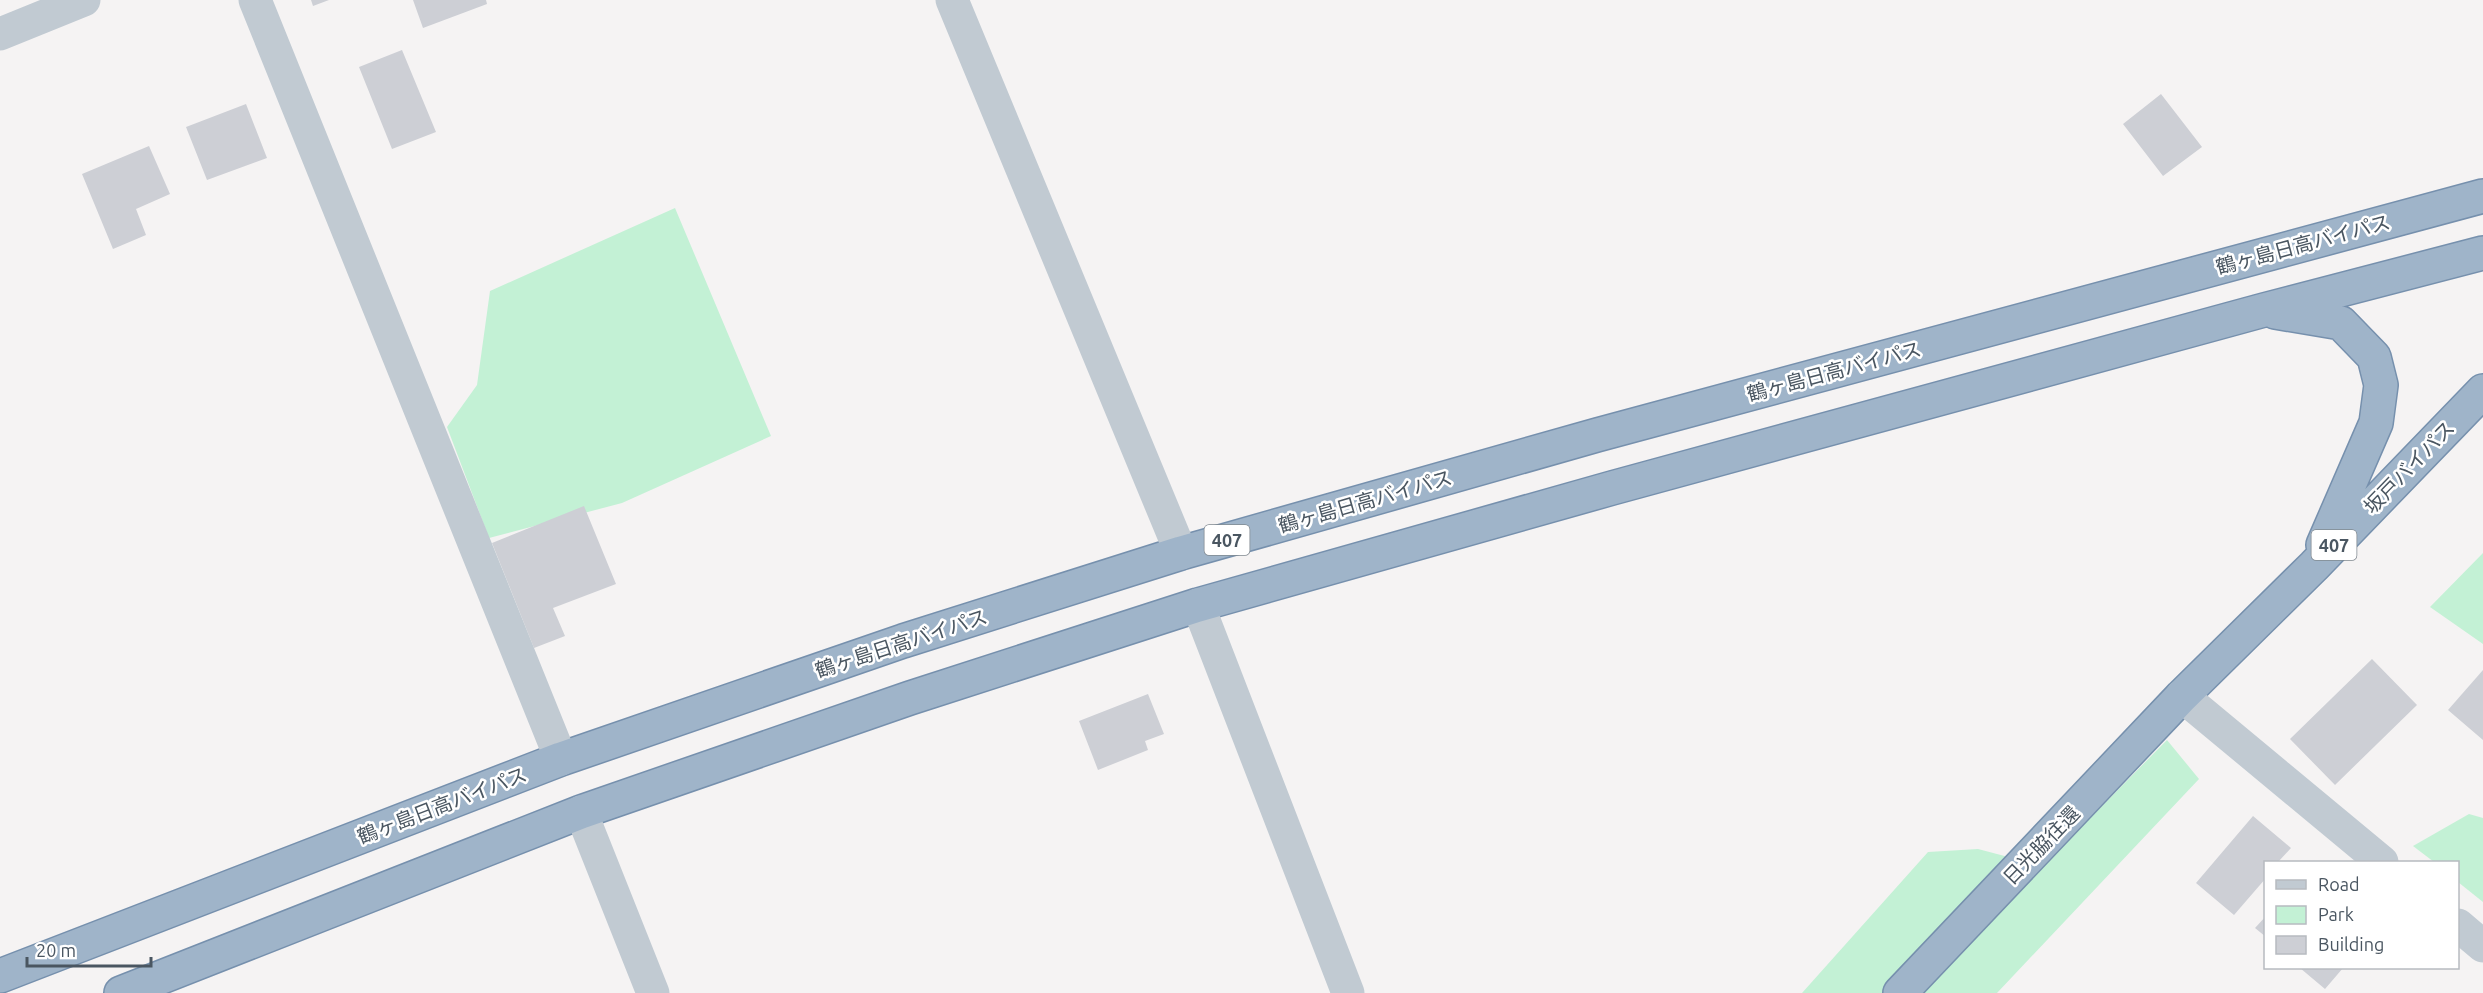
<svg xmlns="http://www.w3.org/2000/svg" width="2483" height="993" font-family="Ubuntu,'Noto Sans JP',sans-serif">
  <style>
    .green { fill: #c3f1d5 }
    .building { fill: #cdcfd5 }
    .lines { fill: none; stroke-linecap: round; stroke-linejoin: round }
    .trunk-casing { stroke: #7690ad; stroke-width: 36 }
    .minor { stroke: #c1cad2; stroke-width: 33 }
    .tertiary { stroke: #c1cad2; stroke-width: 33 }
    .trunk { stroke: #9fb4c9; stroke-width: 33 }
    .labels { text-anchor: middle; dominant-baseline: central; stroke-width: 5; stroke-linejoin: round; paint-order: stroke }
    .shield { fill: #fff; stroke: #808990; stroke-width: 1.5 }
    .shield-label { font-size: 18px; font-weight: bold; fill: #4a5661 }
    .street-label { font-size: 20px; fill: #4a5661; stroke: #fff }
  </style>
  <rect width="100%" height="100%" fill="#f5f3f3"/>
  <!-- green -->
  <path class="green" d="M675 208 771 436 622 503 489 538 447 427 477 385 490 291Z
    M2483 553V644L2430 607Z
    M2167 740 2199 779 1997 993H1802L1928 852 1978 849 2043 866Z
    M2469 814 2483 818V902L2458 882V862H2434L2413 846Z"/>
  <!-- building -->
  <path class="building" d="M311 0H329L313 6Z
    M413 0H486L487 4 423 28Z
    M402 50 436 132 392 149 359 67Z
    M2161 94 2202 147 2163 176 2123 124Z
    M246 104 267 158 207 180 186 127Z
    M149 146 170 194 136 209 146 235 113 249 82 174Z
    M584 506 616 584 553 608 565 636 534 648 492 543Z
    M2372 659 2417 705 2335 785 2290 739Z
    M2483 670V740L2448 710Z
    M1148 694 1164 734 1145 741 1148 750 1098 770 1079 721Z
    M2253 816 2291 848 2278 862H2266V878L2234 915 2196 883Z
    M2266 916V937L2255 928Z
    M2300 968H2343L2325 989Z"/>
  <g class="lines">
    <!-- trunk casing -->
    <g class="trunk-casing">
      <path id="trunk" d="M2275 312 2341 323 2374 357 2381 385 2376 423 2323 545
        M0 976 561 759 903 641 1181 553 1597 435 2483 196
        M121 993 581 812 910 698 1198 605 1612 488 2264 310 2483 253
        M1900 993 2182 696 2314 566 2483 391"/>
    </g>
    <!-- minor -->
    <path class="minor" d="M255 0 561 759
      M952 0 1181 553
      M1198 605 1348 993
      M581 812 653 993"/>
    <!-- tertiary -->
    <path class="tertiary" d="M0 34 84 0
      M2182 696 2382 862
      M2458 925 2483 946"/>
    <!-- trunk -->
    <use href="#trunk" class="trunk"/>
  </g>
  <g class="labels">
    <!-- shield labels -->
    <g class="shield">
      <rect x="1204.5" y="525" width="45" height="30" rx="4.5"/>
      <rect x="2311.5" y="530" width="45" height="30" rx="4.5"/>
    </g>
    <g class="shield-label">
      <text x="1227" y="540">407</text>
      <text x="2334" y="545">407</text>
    </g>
    <!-- street labels -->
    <g class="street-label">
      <text transform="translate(2303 244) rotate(-15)">鶴ヶ島日高バイパス</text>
      <text transform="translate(1834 371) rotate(-15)">鶴ヶ島日高バイパス</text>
      <text transform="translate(2409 467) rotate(-46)">坂戸バイパス</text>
      <text transform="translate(1365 501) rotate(-16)">鶴ヶ島日高バイパス</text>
      <text transform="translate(901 643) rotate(-18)">鶴ヶ島日高バイパス</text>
      <text transform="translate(442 805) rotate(-21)">鶴ヶ島日高バイパス</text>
      <text transform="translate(2041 845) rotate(-46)">日光脇往還</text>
    </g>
  </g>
  <!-- legend -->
  <rect x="2264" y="861" width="195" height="108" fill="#ffffff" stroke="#b7bbc0" stroke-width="1.5"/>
  <rect x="2276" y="880" width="30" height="9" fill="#c1cad2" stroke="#b7bbc0" stroke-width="1.5"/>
  <text x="2318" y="891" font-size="18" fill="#4a5661">Road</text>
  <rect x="2276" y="906" width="30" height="18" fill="#c3f1d5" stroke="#b7bbc0" stroke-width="1.5"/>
  <text x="2318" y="921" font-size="18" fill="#4a5661">Park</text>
  <rect x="2276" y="936" width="30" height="18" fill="#cdcfd5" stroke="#b7bbc0" stroke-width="1.5"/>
  <text x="2318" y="951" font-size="18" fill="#4a5661">Building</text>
  <!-- scale -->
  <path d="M27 957v9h124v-9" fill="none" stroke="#4a5661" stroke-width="3"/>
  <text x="36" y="957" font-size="18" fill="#4a5661" stroke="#ffffff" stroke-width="4.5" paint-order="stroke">20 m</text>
</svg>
